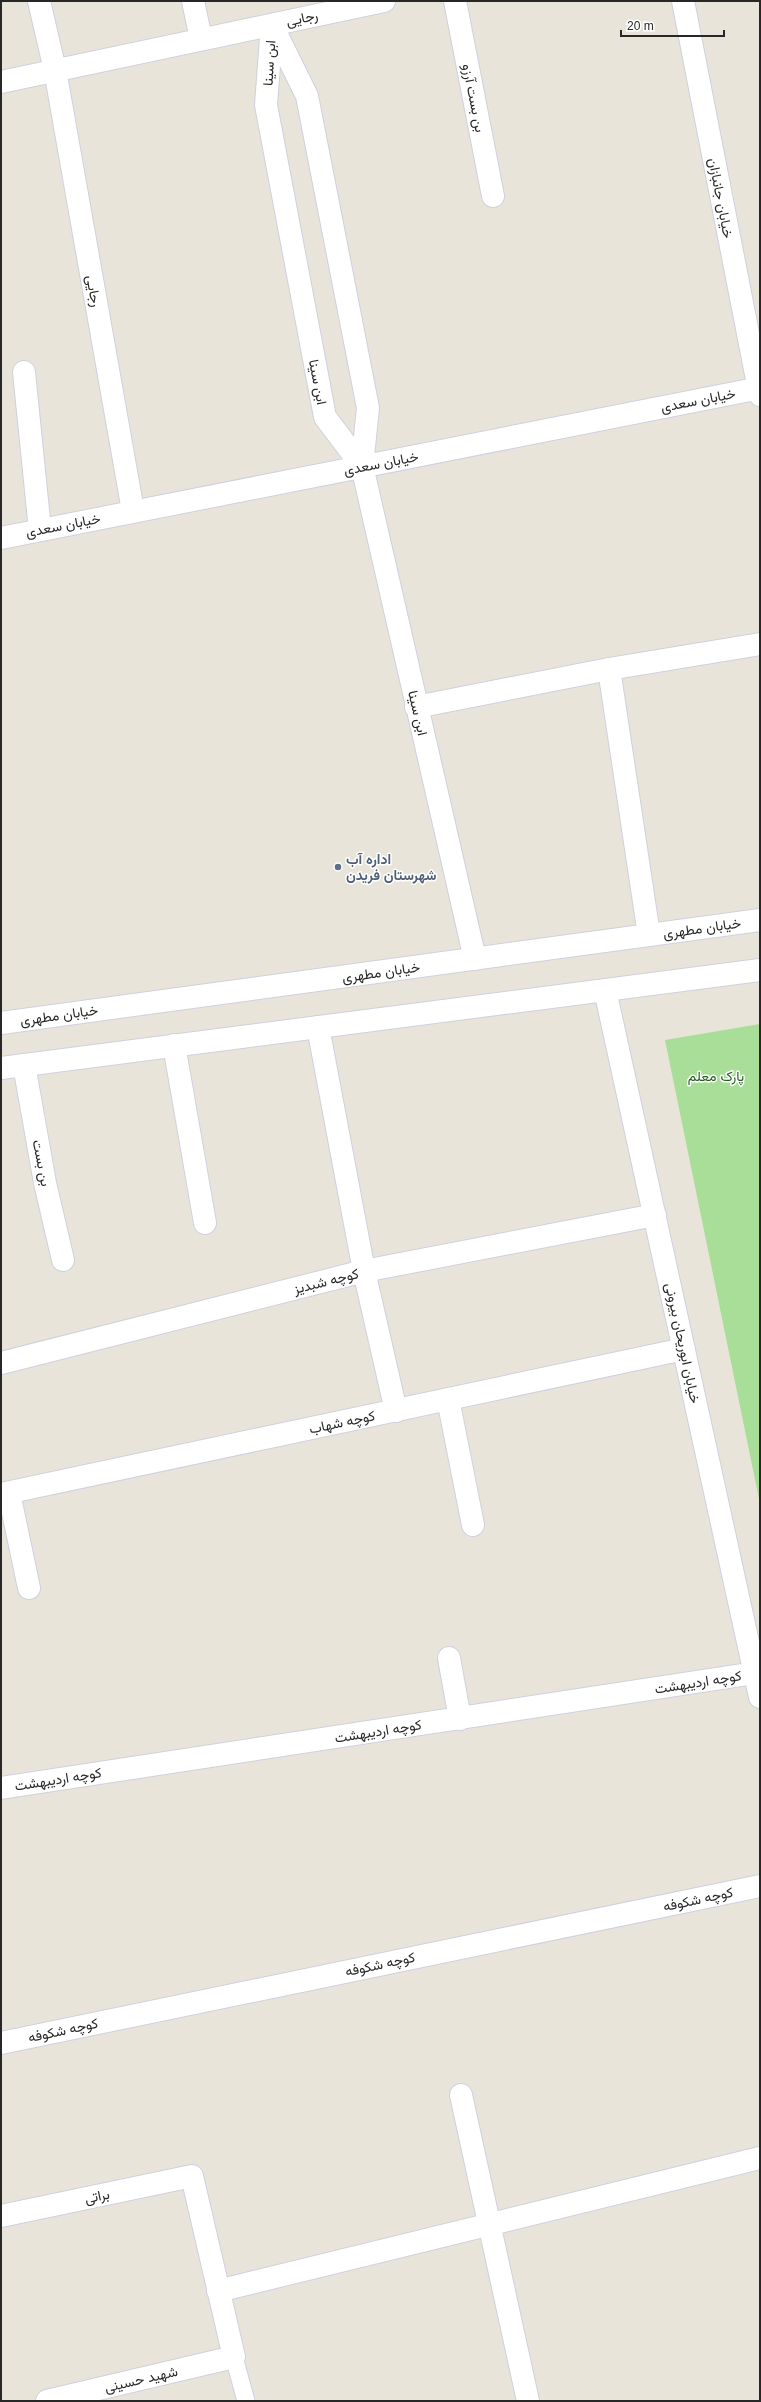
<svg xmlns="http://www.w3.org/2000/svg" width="761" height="2402" font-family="Arial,Vazirmatn,sans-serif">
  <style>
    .green { fill: #a9de98 }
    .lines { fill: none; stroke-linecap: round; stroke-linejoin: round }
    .lane-casing { stroke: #cfd0e0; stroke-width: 19 }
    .street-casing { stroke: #cfd0e0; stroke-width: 24 }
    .secondary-casing { stroke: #cfd0e0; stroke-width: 24 }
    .lane { stroke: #fff; stroke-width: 17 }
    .street { stroke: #fff; stroke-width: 22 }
    .secondary { stroke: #fff; stroke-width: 22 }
    .service-dot { fill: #5c6f8a; stroke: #fff; stroke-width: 1.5 }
    .labels { text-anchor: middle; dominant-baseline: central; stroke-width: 3; stroke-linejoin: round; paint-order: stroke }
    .street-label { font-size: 14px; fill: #272727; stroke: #fff }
    .service-label { font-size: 14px; font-weight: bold; fill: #4e5e75; stroke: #fff; text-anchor: start }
    .park-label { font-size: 14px; fill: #245f1d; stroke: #fff }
  </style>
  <rect width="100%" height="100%" fill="#e9e4d9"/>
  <!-- green -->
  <path class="green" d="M760 1024V1504L665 1040Z"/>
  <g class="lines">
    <!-- lane casing -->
    <g class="lane-casing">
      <path id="lane" d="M234 2357 246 2401"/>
    </g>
    <!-- street casing -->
    <g class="street-casing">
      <path id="street" d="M39 1 55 70 133 511
        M193 1 201 39
        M455 1 493 196
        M683 1 760 395
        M272 25 307 96 368 408 362 466 325 417 266 105Z
        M1 82 384 1
        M24 372 40 530
        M362 466 475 959
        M1 538 760 388
        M609 669 649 935
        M416 707 609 669 760 644
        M605 990 760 1697
        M318 1027 364 1271 396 1411
        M174 1045 205 1223
        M24 1065 45 1183 63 1260
        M1 1363 364 1271 655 1215
        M448 1399 473 1525
        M9 1493 29 1588
        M1 1494 684 1349
        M449 1658 460 1719
        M1 1788 755 1673
        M1 2043 760 1886
        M461 2095 528 2401
        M1 2216 192 2176 234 2357 47 2401
        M218 2291 760 2158"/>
    </g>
    <!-- secondary casing -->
    <g class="secondary-casing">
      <path id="secondary" d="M1 1023 760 920
        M1 1068 760 970"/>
    </g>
    <!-- lane -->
    <use href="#lane" class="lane"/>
    <!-- street -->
    <use href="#street" class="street"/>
    <!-- secondary -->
    <use href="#secondary" class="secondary"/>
  </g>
  <!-- markers -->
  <circle class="service-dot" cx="338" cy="867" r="4"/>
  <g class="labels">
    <!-- street labels -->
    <g class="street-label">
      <text transform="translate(302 18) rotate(-12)">رجایی</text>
      <text transform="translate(269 63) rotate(-86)">ابن سینا</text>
      <text transform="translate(474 98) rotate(79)">بن بست آرزو</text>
      <text transform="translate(721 198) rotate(79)">خیابان جانبازان</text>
      <text transform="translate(94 291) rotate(80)">رجایی</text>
      <text transform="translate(318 382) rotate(79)">ابن سینا</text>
      <text transform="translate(698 400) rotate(-11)">خیابان سعدی</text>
      <text transform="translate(381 463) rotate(-11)">خیابان سعدی</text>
      <text transform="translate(63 525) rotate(-11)">خیابان سعدی</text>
      <text transform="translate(418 713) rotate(77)">ابن سینا</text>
      <text transform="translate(702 928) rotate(-8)">خیابان مطهری</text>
      <text transform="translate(381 972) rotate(-8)">خیابان مطهری</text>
      <text transform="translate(59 1015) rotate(-8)">خیابان مطهری</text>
      <text transform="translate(42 1163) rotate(79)">بن بست</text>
      <text transform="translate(326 1281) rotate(-14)">کوچه شبدیز</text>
      <text transform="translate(683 1343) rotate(78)">خیابان ابوریحان بیرونی</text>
      <text transform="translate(342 1422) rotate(-12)">کوچه شهاب</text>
      <text transform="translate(698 1682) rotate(-9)">کوچه اردیبهشت</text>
      <text transform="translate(378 1731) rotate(-9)">کوچه اردیبهشت</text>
      <text transform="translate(58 1779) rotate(-9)">کوچه اردیبهشت</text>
      <text transform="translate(698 1899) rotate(-12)">کوچه شکوفه</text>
      <text transform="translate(380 1964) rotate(-12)">کوچه شکوفه</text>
      <text transform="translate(63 2030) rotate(-12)">کوچه شکوفه</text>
      <text transform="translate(97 2196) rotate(-12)">براتی</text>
      <text transform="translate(141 2379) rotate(-13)">شهید حسینی</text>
    </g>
    <!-- service labels -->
    <g class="service-label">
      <text x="346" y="859">اداره آب<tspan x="346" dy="16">شهرستان فریدن</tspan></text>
    </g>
    <!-- park labels -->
    <g class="park-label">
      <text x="716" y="1076">پارک معلم</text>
    </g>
  </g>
  <!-- border -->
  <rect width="761" height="2402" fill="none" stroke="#272727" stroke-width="4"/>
  <!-- scale -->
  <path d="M621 30v6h103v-6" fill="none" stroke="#272727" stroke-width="2"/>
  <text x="627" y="30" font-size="12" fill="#272727" stroke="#ffffff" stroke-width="3" paint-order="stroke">20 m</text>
</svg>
